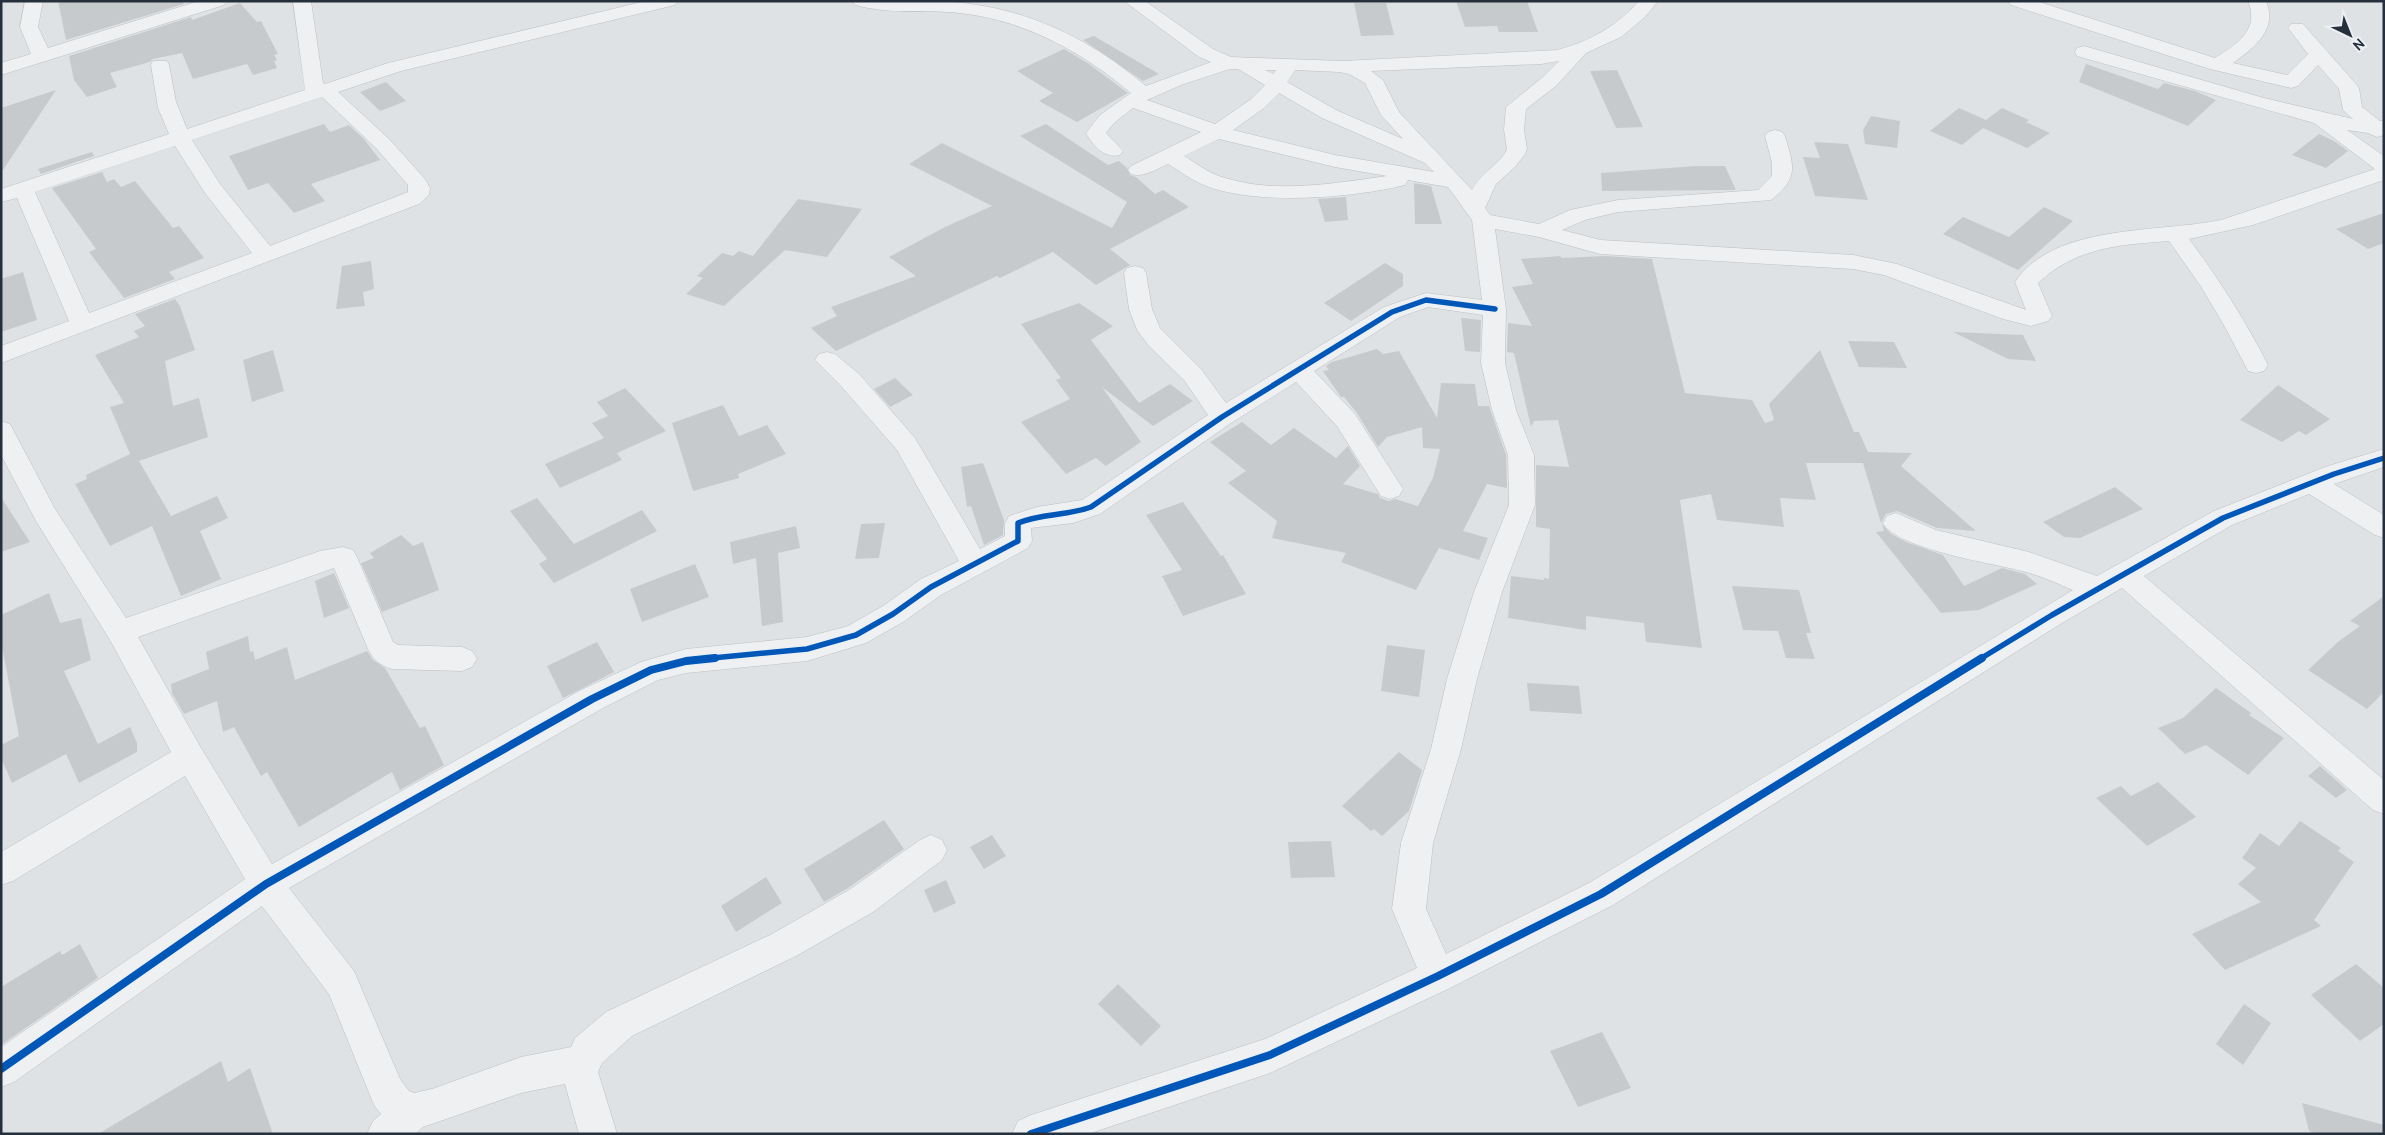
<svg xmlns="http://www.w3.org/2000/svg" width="2385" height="1135" font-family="Cabin,sans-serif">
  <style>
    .building { fill: #c7cacd }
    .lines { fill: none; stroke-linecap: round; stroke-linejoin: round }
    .minor-casing { stroke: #bdc0c3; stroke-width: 1 }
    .minor { fill: #eef0f1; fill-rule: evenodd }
    .cycleway-far1-casing { stroke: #ecf0f4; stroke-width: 9 }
    .cycleway-casing { stroke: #ecf0f4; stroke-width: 11 }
    .cycleway-far1 { stroke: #0057b8; stroke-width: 5.5 }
    .cycleway { stroke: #0057b8; stroke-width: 8 }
  </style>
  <rect width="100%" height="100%" fill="#dfe2e5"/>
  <!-- building -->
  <path class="building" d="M58 1H182L184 4 66 40Z
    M1456 1H1527L1538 32H1499L1497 26 1465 27Z
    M240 3 257 22 261 21 278 54 274 55 277 60 274 61 277 68 253 75 247 64 193 79 182 53 153 59 150 62 110 73 117 87 87 97 74 80 69 56 191 17 192 20Z
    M1354 3H1386L1394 35 1361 36Z
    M1094 36 1159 74 1143 81 1083 40Z
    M1064 49 1089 64 1128 93 1077 122 1039 101 1053 93 1017 71Z
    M2086 64 2158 89 2164 83 2195 91 2216 100 2188 126 2079 82Z
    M1617 70 1643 127 1616 128 1590 71Z
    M386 82 406 101 380 111 360 92Z
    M56 90 1 173V108Z
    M1959 108 1986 120 2002 108 2029 120 2026 122 2050 133 2027 148 1983 128 1962 145 1930 131Z
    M1871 116 1900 121 1897 148 1865 144 1863 130Z
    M324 124 330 132 349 125 364 139 380 160 311 184 325 201 294 213 268 183 248 190 229 156Z
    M1046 124 1108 165 1119 161 1127 168 1130 175 1136 177 1155 194 1163 190 1189 207 1110 249 1130 265 1096 285 1053 252 1000 278 997 276 836 351 811 328 837 316 831 307 916 276 889 257 945 227 992 206 909 164 942 143 1112 228 1127 202 1020 136Z
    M2319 134 2334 141 2348 151 2326 168 2292 155Z
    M1814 142 1848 144 1868 200 1815 196 1803 157 1820 158Z
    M92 152 94 156 41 174 38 169Z
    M1696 166H1725L1736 190 1602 191 1601 173Z
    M102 172 107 182 114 179 121 187 135 181 173 228 179 226 204 258 169 272 175 279 124 298 89 252 96 249 52 188Z
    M1414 183 1431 186 1442 224H1415Z
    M1346 197 1348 220 1325 222 1318 199Z
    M798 199 862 209 827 257 785 250 724 306 686 294 703 278 697 276 722 253 733 256 739 251 753 256Z
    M2044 207 2073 221 2018 270 1943 234 1963 217 2009 237Z
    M2384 213V243L2368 249 2336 229Z
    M1560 256 1562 258 1605 256 1652 259 1685 393 1752 400 1765 423 1774 420 1769 404 1820 350 1854 432H1859L1868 452 1912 453 1901 466 1976 531 1937 528 1897 511 1886 514 1881 523 1863 463H1806L1816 500 1780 498 1784 527 1717 520 1711 494 1680 500 1702 648 1646 642 1644 623 1586 616V630L1508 618 1511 576 1544 580V578L1549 579 1550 529 1536 527V465L1569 467 1558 420 1534 421 1531 427 1514 353 1507 352 1508 323 1532 326 1512 287 1533 284 1521 259Z
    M371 261 374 289 363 292 365 306 336 309 342 266Z
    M1385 263 1403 274V286L1351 321 1324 303Z
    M23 272 37 320 1 332V279Z
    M175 299 180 306 195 350 165 361 173 406 199 398 208 437 139 461 171 516 217 496 228 518 200 531 221 579 181 596 152 526 110 546 75 484 87 479 86 475 130 454 110 407 124 403 95 355 139 337 134 331 145 326 135 314Z
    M1079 303 1113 326 1091 340 1139 403 1170 384 1193 401 1153 426 1102 387 1141 442 1106 466 1096 458 1066 474 1021 422 1070 399 1056 380 1061 378 1021 324Z
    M1461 318 1481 320 1480 352 1465 351Z
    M1953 332 2023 335 2036 361 2008 359Z
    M1848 341 1894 342 1907 368 1859 367Z
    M1377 349 1383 354 1399 351 1437 418 1441 383 1475 384 1478 406H1489L1506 455 1507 488 1487 484 1463 531 1488 538 1479 560 1439 548 1416 590 1341 562 1346 553 1272 538 1277 521 1228 483 1246 471 1210 442 1242 422 1271 445 1294 428 1336 458 1348 446 1360 466 1343 484 1378 494 1380 498 1389 501 1395 499 1418 506 1433 478 1440 449 1423 448 1422 427 1387 437 1378 447 1357 413 1344 397H1341L1323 371 1329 370 1326 366 1332 362Z
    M273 350 284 391 252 402 243 360Z
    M895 378 913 395 890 407 874 389Z
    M2278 385 2330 419 2306 435 2299 431 2282 442 2240 420Z
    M625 388 666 431 617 453 622 460 560 488 545 464 604 438 592 423 608 416 597 402Z
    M723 405 739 436 767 425 786 454 738 474 739 478 693 491 672 423Z
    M983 463 1004 520 1003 535 984 545 971 506 967 507 961 467Z
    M2115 487 2143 509 2080 538 2064 537 2043 522Z
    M1 497 30 542 1 552Z
    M537 498 574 544 642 510 657 531 554 583 539 564 547 559 510 511Z
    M1183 502 1221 556 1223 555 1246 594 1183 616 1162 576 1182 570 1146 515Z
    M885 523 879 558 855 559 861 524Z
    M1882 524 1891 534 1906 542 1943 555 1964 586 2002 568 2025 574 2037 584 1979 610 1941 613 1876 532 1884 531Z
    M796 526 800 548 778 553 783 622 762 626 756 558 733 564 730 542Z
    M401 535 413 546 423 542 439 590 382 612 361 563 374 558 370 553Z
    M695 564 709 597 642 622 630 589Z
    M334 573 349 608 324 618 315 581Z
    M1732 586 1799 590 1811 633H1806L1815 659 1786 658 1778 631 1743 630Z
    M49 593 60 623 81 618 91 660 64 671 98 744 130 727 137 743V752L79 783 66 754 12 783 1 758V745L19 736 1 641V615Z
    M2384 596V692L2367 709 2308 670 2339 641 2360 626 2350 621Z
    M248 636 250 652 253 651 255 660 287 647 295 680 367 651 373 660 385 668 420 728 425 726 444 765 400 790 392 772 299 827 267 772 261 776 234 727 223 732 217 701 184 714 172 693 171 684 209 669 206 652Z
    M597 642 614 672 563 698 547 666Z
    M1387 645 1425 650 1419 697 1381 691Z
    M1527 683 1579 686 1582 714 1530 711Z
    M2216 688 2251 713 2249 715 2284 738 2248 775 2206 745 2185 754 2158 728 2183 718Z
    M1399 752 1422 770 1409 811 1382 836 1374 829 1371 831 1342 806Z
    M2320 766 2347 790 2336 798 2308 776Z
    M2158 782 2196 817 2147 846 2096 798 2121 786 2131 796Z
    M884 820 904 849 848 888 824 902 804 869Z
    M2300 821 2341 848 2338 851 2354 862 2314 920 2321 926 2225 970 2192 934 2261 902 2238 884 2256 868 2242 858 2260 833 2279 846Z
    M992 835 1006 856 984 869 970 847Z
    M1331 841 1335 877 1291 878 1288 842Z
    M766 877 782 903 736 932 721 906Z
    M946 880 956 903 934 913 924 890Z
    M80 944 98 978 1 1045V987L60 951 62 955Z
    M2356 964 2384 988V1024L2360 1041 2311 995Z
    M1118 984 1161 1026 1141 1046 1098 1004Z
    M2244 1004 2271 1023 2243 1065 2216 1044Z
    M1602 1032 1631 1088 1578 1107 1550 1051Z
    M221 1061 228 1082 250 1068 273 1134H98Z
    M2302 1103 2384 1125V1134H2317L2309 1131Z"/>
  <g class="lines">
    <!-- minor casing -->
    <g class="minor-casing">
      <path id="minor" d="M25 1H43L38 27 48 48 199 1H227L224 5 1 75V63L31 54 20 27Z
        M293 1H311L323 83 325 84 388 63 646 1H678L675 5 401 71 338 92 390 140 425 179 430 188 429 195 419 204 1 363V346L69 321 17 198 1 202V189L169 134 158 108 151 65 153 61H167L169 65 176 102 187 129 305 90ZM322 97 376 148 408 185V192L270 246 220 184 192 140ZM175 146 205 193 252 253 89 313 35 192Z
        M852 1C885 1 919 0 952 2 1028 8 1088 38 1146 86L1211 62 1199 57 1124 1H1145L1213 49 1231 57 1343 61 1557 50C1589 42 1617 26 1639 1H1658L1645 17 1621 37 1586 53 1557 85 1526 109 1524 130 1527 149 1525 154 1515 167 1496 184 1485 208 1490 215 1539 224 1570 210 1618 200 1758 190 1772 176V163L1765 136 1768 132 1775 130 1782 132 1785 136C1794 167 1799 178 1771 200L1618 212 1585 220 1562 230 1601 240 1853 255 1897 264 2026 310 2015 282C2054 223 2160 233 2221 220L2375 169 2314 123 2077 56 2075 52 2077 48 2084 46 2264 98 2353 119 2343 110 2339 89 2318 65 2298 86 2291 88 2210 69 2011 5 2008 1H2036L2215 58C2237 44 2260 30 2248 1H2266C2278 30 2254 48 2233 63L2287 75 2308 54 2288 28 2291 24H2303L2356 84 2359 88 2362 107 2380 121H2384V135L2377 137 2368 133 2347 130 2384 156V180L2253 225 2189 239C2219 279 2245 320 2268 365L2264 371 2256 373 2248 371 2225 327 2200 285 2169 241C2118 245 2077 247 2038 283L2052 316 2048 321 2031 326 2003 319 1884 275 1853 269 1600 254 1539 237 1495 229 1506 309 1505 363 1516 410 1534 455 1535 505 1502 592 1477 679 1461 749 1433 843 1426 909 1446 954 1589 883 2073 590C2056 583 2039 575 2022 571 1992 563 1897 549 1883 523L1887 516 1896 513 1936 530 2029 552 2097 576 2214 511 2325 467 2384 449V467L2334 484 2384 515V538L2375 535 2309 494 2232 525 2144 576 2384 780V814L2373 810 2122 588 2062 623 1613 905 1450 988 1270 1073 1088 1134H1012L1018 1121 1031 1115 1265 1039 1417 968 1392 909 1401 843 1431 749 1447 679 1474 592 1509 505 1508 455 1492 410 1481 363 1483 315 1428 307 1400 317 1314 371 1355 414 1403 489 1399 496 1390 499 1381 496 1337 426 1296 382 1231 423 1100 514 1073 523 1031 528 1032 541 1028 548 941 595 903 622 866 643 807 661 686 673 658 680 603 708 289 888 354 971 400 1079 409 1091 414 1093 432 1089 521 1057 571 1047 575 1038 606 1012 772 934 849 890 920 840 931 835 942 840 947 850 942 860 873 912 796 956 632 1036 602 1063 598 1072 617 1134H579L565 1084 521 1093 423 1127 415 1134H367L373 1121 381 1114 374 1105 329 994 262 906 14 1082 1 1087V1047L245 879 185 776 13 881 1 885V852L171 752 110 640 36 521 1 455V421L10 424 55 509 126 618 320 551 343 547 353 550 357 557 393 642 398 645 462 647 472 651 477 659 472 667 462 671 392 669C380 665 373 660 368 649L334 568 138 637 201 748 272 864 581 690 641 662 686 649 807 637 848 626 883 606 921 579 959 561 897 450 841 386 815 360 819 354 827 352 835 354 859 374 915 438 980 549 1005 536V523L1009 516 1037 507 1082 500 1208 415 1184 380 1149 346 1137 330 1129 309 1124 273 1127 268 1135 266 1143 268 1146 273 1152 309 1160 328 1201 369 1226 403 1384 307 1426 293 1482 300 1472 220 1448 187 1408 180 1405 185C1353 198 1254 206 1204 185 1191 180 1180 171 1168 164 1156 169 1144 178 1131 174L1128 170 1131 166 1201 132 1133 108 1114 123 1106 133 1123 151 1120 155C1105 159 1093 146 1086 133L1100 115 1131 93C1078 49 1019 17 949 12 917 10 887 14 855 5ZM1559 61 1543 77 1506 107 1504 130 1507 149C1501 164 1481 172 1472 190L1399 112 1383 80 1371 71 1541 64ZM1230 69H1238L1265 85 1250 100 1215 124 1147 100 1181 85ZM1265 70H1276L1273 74ZM1295 70 1339 72 1349 74 1365 83 1381 115 1403 139 1336 110 1287 82ZM1279 93 1322 118 1425 163 1434 172 1335 155 1233 130 1264 108ZM1219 139 1335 167 1387 176C1335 183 1276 194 1225 178 1210 174 1197 164 1184 156Z"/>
    </g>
    <!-- minor -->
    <use href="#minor" class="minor"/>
    <!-- cycleway-far1 casing -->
    <g class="cycleway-far1-casing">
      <path id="cycleway-far1" d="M702 659 807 649 856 635 893 614 931 587 1018 541V523C1042 513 1067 516 1091 507L1222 417 1392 312 1426 300 1495 309
        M1980 659 2052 615 2223 518 2334 474 2384 458"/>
    </g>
    <!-- cycleway casing -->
    <g class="cycleway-casing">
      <path id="cycleway" d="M1 1069 266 884 592 699 651 670 686 661 715 658
        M1031 1134 1270 1055 1438 976 1601 894 1982 658"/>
    </g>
    <!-- cycleway-far1 -->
    <use href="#cycleway-far1" class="cycleway-far1"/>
    <!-- cycleway -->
    <use href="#cycleway" class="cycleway"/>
  </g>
  <!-- border -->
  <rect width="2385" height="1135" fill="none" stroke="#26303d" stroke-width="5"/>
  <!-- north arrow -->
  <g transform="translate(2350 35) rotate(137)" stroke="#ecf0f4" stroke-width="4" paint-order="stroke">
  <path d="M0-4L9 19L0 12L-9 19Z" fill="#26303d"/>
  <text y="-8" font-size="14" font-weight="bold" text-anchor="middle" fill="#26303d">N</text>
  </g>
</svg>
